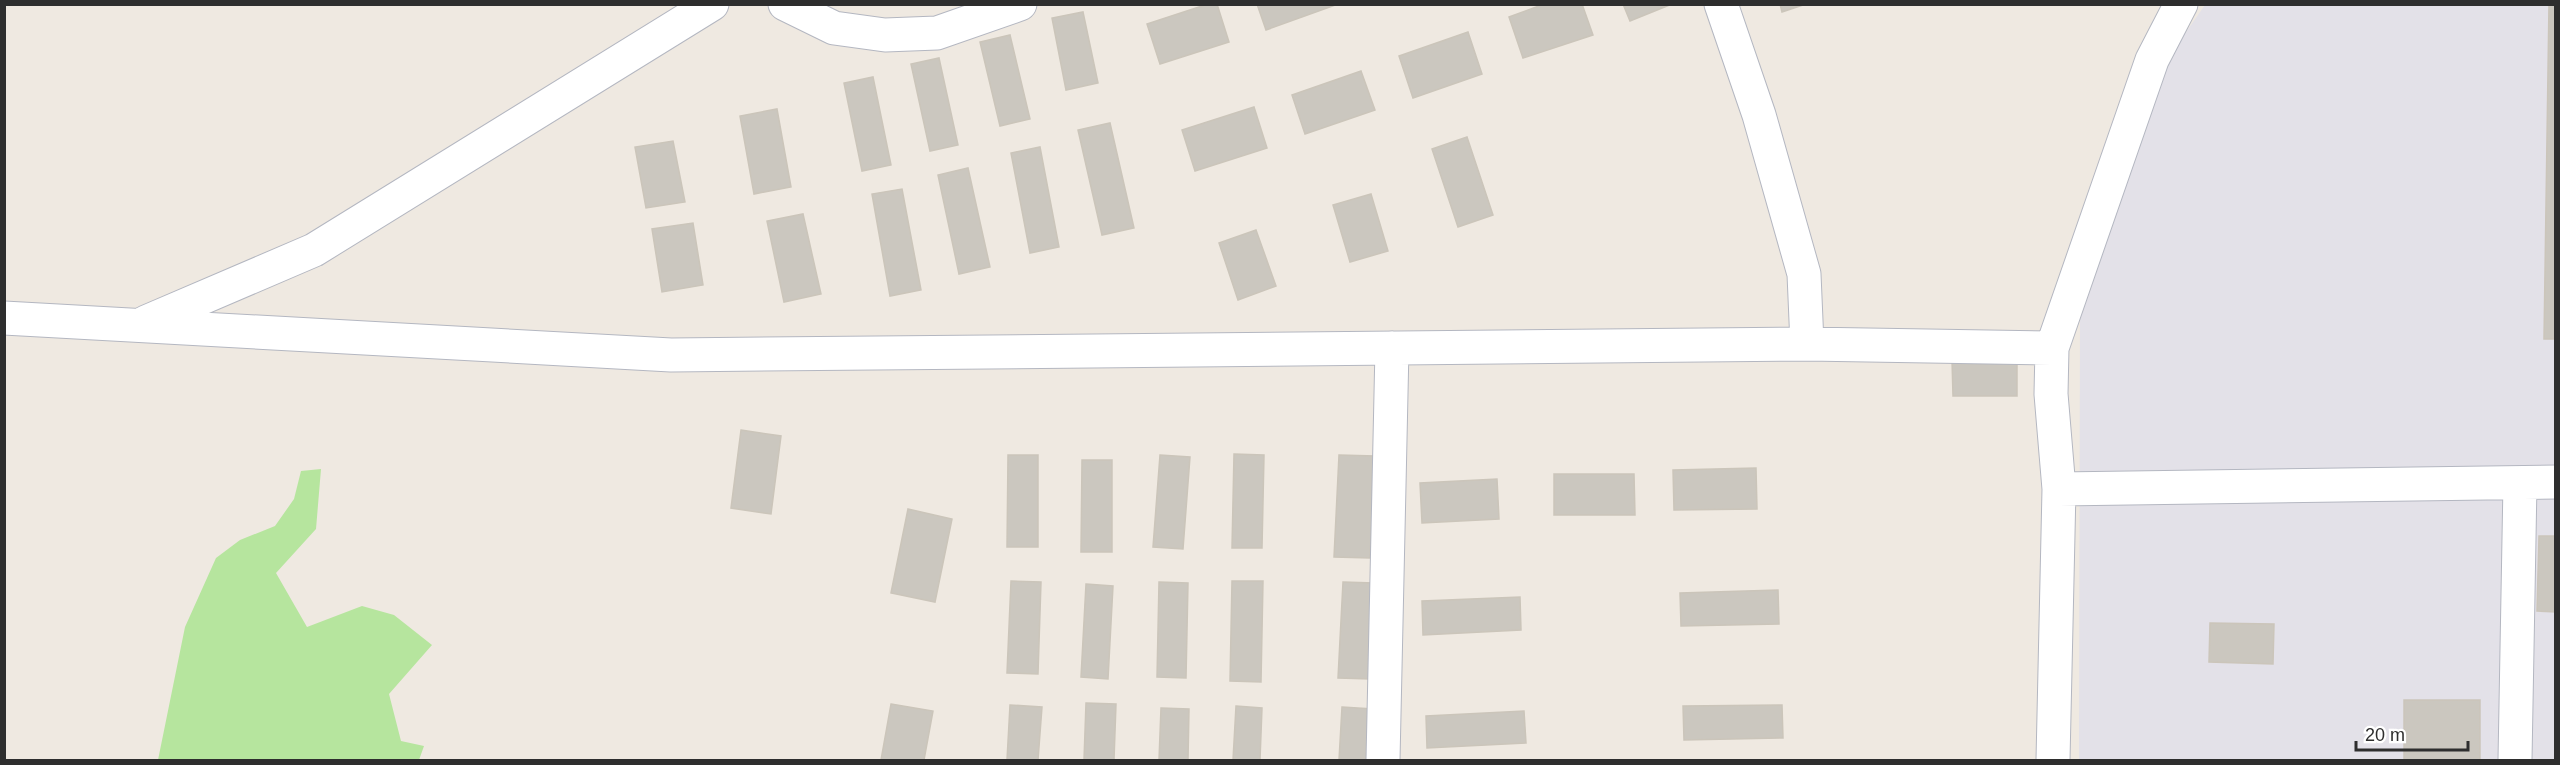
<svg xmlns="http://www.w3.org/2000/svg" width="2560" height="765" font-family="Helvetica,sans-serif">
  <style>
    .industrial { fill: #e3e1e8 }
    .green { fill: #b6e59e }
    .building { fill: #cbc7bf; stroke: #cbc5ba; stroke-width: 1.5 }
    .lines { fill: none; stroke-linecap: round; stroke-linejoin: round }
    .street-casing { stroke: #b4b7c1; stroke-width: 35 }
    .street { stroke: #fff; stroke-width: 33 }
  </style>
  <rect width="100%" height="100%" fill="#efe9e1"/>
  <!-- industrial -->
  <path class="industrial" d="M2205 5H2555V760H2079L2080 294 2172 52Z"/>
  <!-- green -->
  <path class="green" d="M321 469 316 529 276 573 307 627 362 606 394 615 432 645 389 694 401 741 424 746 419 760H158L185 627 216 558 240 540 275 526 294 499 301 471Z"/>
  <!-- building -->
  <path class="building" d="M1208 4H1217L1229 42 1160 64 1147 24Z
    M1257 4H1338L1266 30Z
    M1544 4H1582L1593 35 1523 58 1509 17Z
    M1623 4H1672L1630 21Z
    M1780 4H1806L1782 12Z
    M2549 4H2556V339H2544Z
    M1083 12 1098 83 1066 90 1052 18Z
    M1468 32 1482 74 1413 98 1399 56Z
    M1010 35 1030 119 1000 126 980 42Z
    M939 58 958 145 930 151 911 64Z
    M1361 71 1375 110 1305 134 1292 95Z
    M873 77 891 165 862 171 844 83Z
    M1254 107 1267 148 1195 171 1182 130Z
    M777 109 791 187 754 194 740 116Z
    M1110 123 1134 228 1102 235 1078 130Z
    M1467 137 1493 215 1458 227 1432 149Z
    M673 141 685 202 646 208 635 147Z
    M1040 147 1059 247 1030 253 1011 153Z
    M968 168 990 267 959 274 938 175Z
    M902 189 921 290 890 296 872 194Z
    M1371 194 1388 251 1350 262 1333 205Z
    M803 214 821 294 784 302 767 221Z
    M693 223 703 285 662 292 652 229Z
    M1256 230 1276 286 1238 300 1219 243Z
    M1952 360H2017V396H1953Z
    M741 430 781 436 771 514 731 508Z
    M1234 454 1264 455 1262 548H1232Z
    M1008 455H1038V547H1007Z
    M1160 455 1190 457 1183 549 1153 547Z
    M1339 455 1375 456 1370 558 1334 557Z
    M1082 460H1112V552H1081Z
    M1756 468 1757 509 1674 510 1673 470Z
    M1554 474H1634L1635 515H1554Z
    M1497 479 1499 519 1422 523 1420 483Z
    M908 509 952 519 935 602 891 593Z
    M2539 536H2556V612L2537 611Z
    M1011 581 1041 582 1038 674 1007 673Z
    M1232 581H1263L1261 682 1230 681Z
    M1159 582 1188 583 1186 678 1157 677Z
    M1343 582 1374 583 1370 679 1338 678Z
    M1086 584 1113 586 1108 679 1081 677Z
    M1778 590 1779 624 1681 626 1680 593Z
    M1520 597 1521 630 1423 635 1422 601Z
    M2210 623 2274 624 2273 664 2209 662Z
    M2404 700H2480V760H2404Z
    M1086 703 1116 704 1114 760H1084Z
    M891 704 933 711 924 760H881Z
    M1010 705 1042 707 1038 760H1007Z
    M1782 705 1783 738 1684 740 1683 706Z
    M1236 706 1262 708 1260 760H1233Z
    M1342 707 1373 709 1370 760H1339Z
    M1161 708 1189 709 1188 760H1159Z
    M1524 711 1526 743 1427 748 1426 716Z"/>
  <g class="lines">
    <!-- street casing -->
    <g class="street-casing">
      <path id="street" d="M785 4 834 28 885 35 937 33 1020 4
        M1721 4 1759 115 1804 274 1807 344
        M4 318 671 355 1807 344 2052 348
        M146 322 314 250 712 4
        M2059 489 2556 482
        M1383 760 1392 348
        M2053 760 2059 489 2051 394 2052 348 2152 60 2181 4
        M2515 760 2520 483"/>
    </g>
    <!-- street -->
    <use href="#street" class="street"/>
  </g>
  <!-- border -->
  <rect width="2560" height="765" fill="none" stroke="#2e2e2e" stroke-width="12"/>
  <!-- scale -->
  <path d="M2356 741v9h112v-9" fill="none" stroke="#2e2e2e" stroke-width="3"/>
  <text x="2365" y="741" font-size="18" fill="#2e2e2e" stroke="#ffffff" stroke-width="4.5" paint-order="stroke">20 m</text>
</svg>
